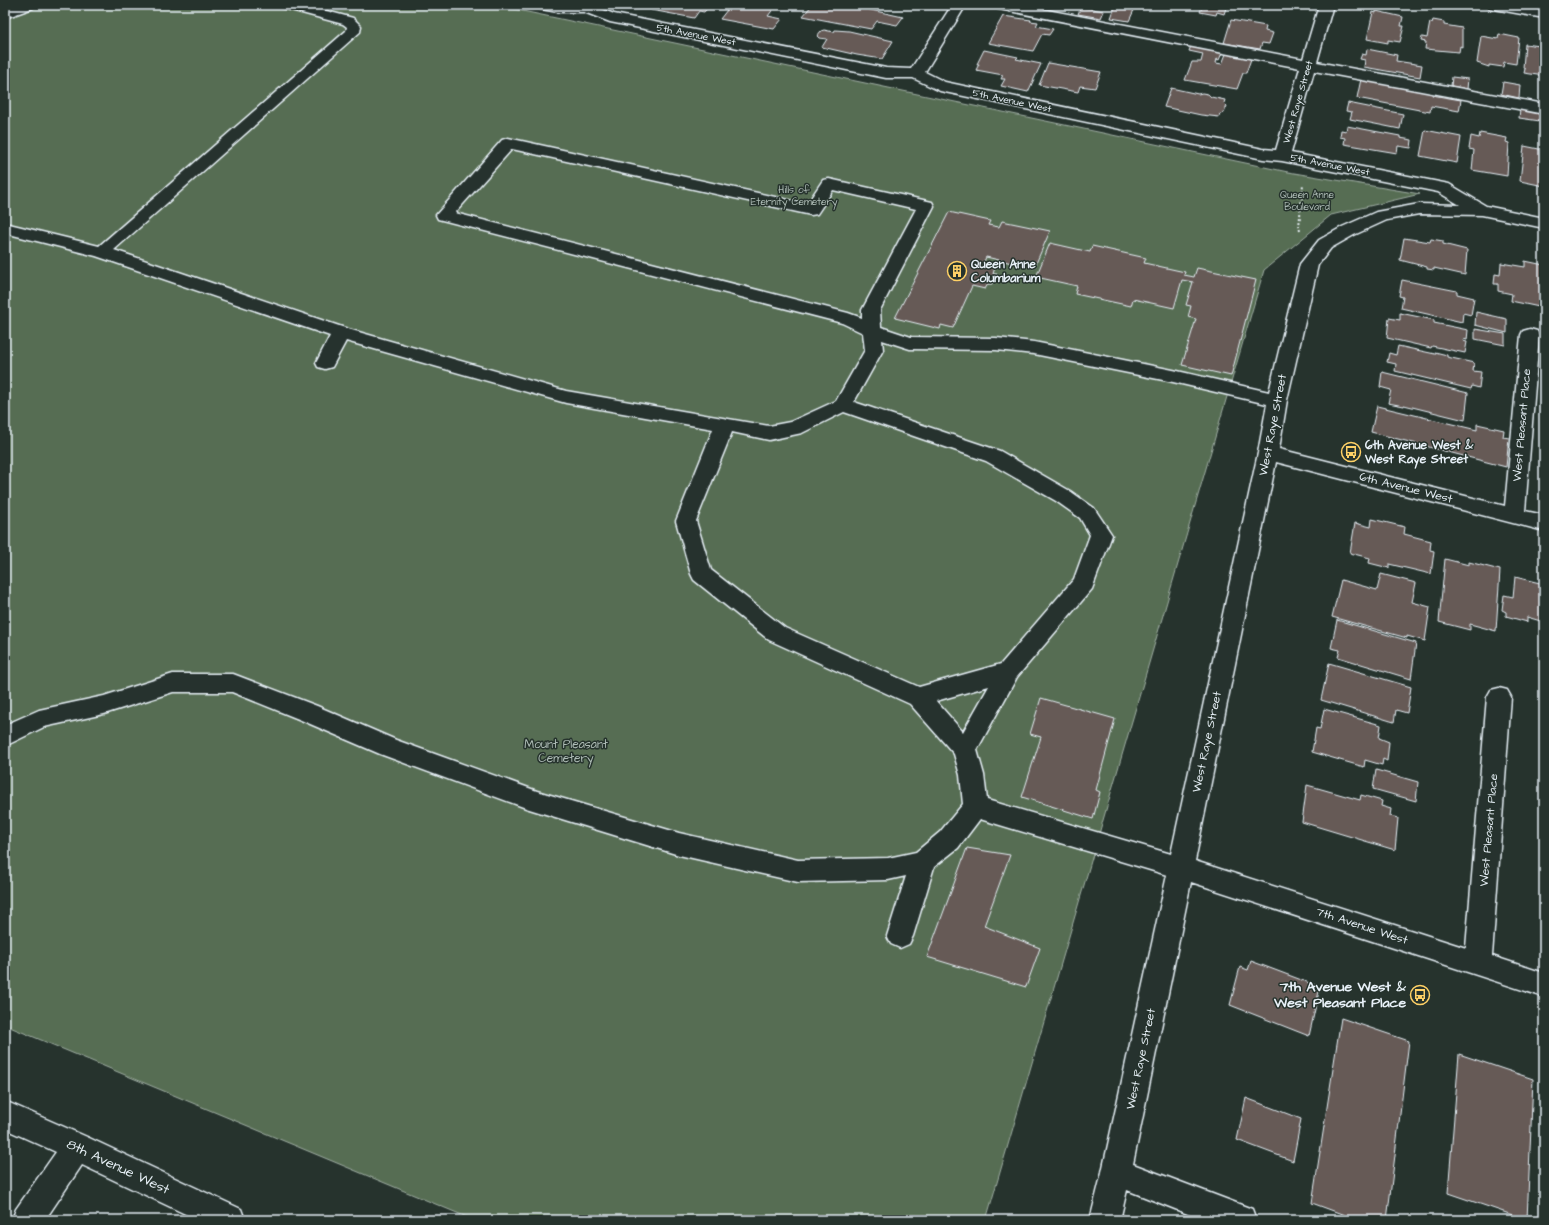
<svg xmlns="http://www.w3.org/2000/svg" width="1549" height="1225" font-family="'Architects Daughter',sans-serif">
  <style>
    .green { fill: #576d52; stroke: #a0afa5 }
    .building { fill: #665a56; stroke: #e8f1f8 }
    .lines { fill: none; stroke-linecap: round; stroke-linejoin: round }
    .minor-casing { stroke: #e8f1f8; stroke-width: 3 }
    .path { stroke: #e8f1f8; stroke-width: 2; stroke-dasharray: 2 2; stroke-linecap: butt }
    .minor { fill: #26332d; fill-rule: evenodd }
    .labels { text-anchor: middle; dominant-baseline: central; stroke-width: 3; stroke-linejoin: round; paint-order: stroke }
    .far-street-label { font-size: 10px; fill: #e8f1f8; stroke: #26332d }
    .far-park-label { font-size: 10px; fill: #aebcb6; stroke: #26332d }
    .poi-label { font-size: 12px; font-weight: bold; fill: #e8f1f8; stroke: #26332d; text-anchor: start }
    .street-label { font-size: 12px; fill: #e8f1f8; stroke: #26332d }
    .park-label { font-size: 12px; fill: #aebcb6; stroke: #26332d }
    .near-poi-label { font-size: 14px; font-weight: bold; fill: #e8f1f8; stroke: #26332d; text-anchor: end }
    .near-street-label { font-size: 14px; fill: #e8f1f8; stroke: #26332d }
  </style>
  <rect width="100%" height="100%" fill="#26332d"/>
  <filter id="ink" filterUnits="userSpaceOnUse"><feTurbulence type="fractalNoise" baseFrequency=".025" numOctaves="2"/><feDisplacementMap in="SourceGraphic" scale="8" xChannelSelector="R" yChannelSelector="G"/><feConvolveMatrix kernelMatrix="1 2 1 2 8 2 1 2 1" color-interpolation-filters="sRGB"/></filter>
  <g filter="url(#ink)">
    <!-- green -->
    <path class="green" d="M5 5H494L1288 172 1420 194 1331 215 1264 270 986 1220H474L5 1025Z"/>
    <!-- building -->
    <path class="building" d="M655 5H710L704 12 699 11 694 18 651 10Z
      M731 5H758L774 8 768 16 782 19 774 29 720 19Z
      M812 5H848L903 17 897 25 877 21 871 29 803 16Z
      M1203 5H1227L1224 14 1217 12 1216 15 1200 12Z
      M1081 7 1104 11 1101 18 1078 14Z
      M1115 7 1134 10 1129 21 1111 18Z
      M1376 11 1403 17 1401 26H1404L1400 42 1388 40V43L1367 39 1373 12 1376 13Z
      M1003 16 1031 20 1030 21 1038 22 1036 26 1053 29 1049 35 1042 34 1033 51 988 43Z
      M1231 20 1266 26 1265 31 1273 33 1269 44 1262 43 1260 49 1224 43Z
      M1433 20 1444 22V25L1462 28V47L1460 46 1459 52 1425 49 1426 42 1421 41 1422 37 1427 38 1430 22 1432 23Z
      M824 30 834 32 835 30 849 31 893 41 882 59 857 55 822 47 827 39 819 38 817 36 821 31Z
      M1499 34 1519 38 1516 64 1504 62 1503 67 1489 65V67L1477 63 1481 36 1498 39Z
      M1525 44 1540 46 1541 45H1544V76L1524 73 1525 69 1523 68Z
      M1191 46 1222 53 1219 60 1217 59 1216 63 1222 64 1226 54 1251 59 1246 73H1243L1237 89 1185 80 1192 62H1201L1203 54 1189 51Z
      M1367 49 1397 55 1396 61 1422 65 1420 77 1364 67 1365 60 1360 59 1362 54 1366 55Z
      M984 50 1018 57 1016 59 1041 64 1028 92 1001 86 1005 79H1001L1003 75 976 70 979 64H977Z
      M1048 63 1101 72 1095 88 1080 86 1078 92 1039 85Z
      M1452 77 1468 79 1467 89 1451 86Z
      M1361 79 1433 91 1432 95 1461 100 1459 111 1431 106 1430 112 1357 98Z
      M1503 82 1520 85 1519 98 1501 94Z
      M1171 88 1198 94 1202 93 1208 94 1211 97 1225 100 1224 103 1227 106 1224 113 1220 114 1219 117 1201 115 1164 107Z
      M1348 103 1403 114 1400 129 1350 119 1352 112 1346 111Z
      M1520 109 1541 113 1540 121 1519 118Z
      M1347 126 1400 136V138L1412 140 1411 148 1398 146 1397 153 1344 144 1345 138 1340 137 1341 130 1346 131Z
      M1425 130 1461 137 1457 163 1420 156Z
      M1480 133 1507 138 1506 142 1509 143 1507 176 1472 170 1474 150 1469 149 1471 136 1479 138Z
      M1524 146 1544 150V186L1520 181Z
      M949 212 990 221 988 225 999 227 1002 221 1050 231 1034 268 986 257 983 264 995 267 993 274H997L992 284H988L985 289 972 286 953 328 941 325 940 329 895 318Z
      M1404 238 1430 242 1431 239 1443 241V244L1467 250 1465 275 1434 268V270L1427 269V267L1400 260Z
      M1050 243 1090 252 1092 246 1146 258 1144 263 1185 272 1184 275 1194 277 1197 268 1256 280 1231 376 1182 365 1196 319 1188 317 1191 306 1186 305 1193 282 1182 280 1174 308 1133 299 1131 306 1075 294 1077 286 1036 277Z
      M1525 261 1544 265V308L1511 301 1512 294 1498 291V284H1494L1495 274 1500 275 1501 263 1525 267Z
      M1402 280 1457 291V294L1474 298 1471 315 1463 313 1462 322 1401 308 1403 297 1399 296Z
      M1476 312 1507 319V333L1475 325Z
      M1400 313 1434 320V323L1468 330 1467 340 1464 339 1463 341 1467 342 1465 353 1432 346 1431 348 1387 338 1389 318 1400 320Z
      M1475 329 1505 334V345L1475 339Z
      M1398 346 1435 354V352L1447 355V357L1474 363 1473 371 1481 372 1479 388 1472 386 1471 389 1395 371 1396 364 1387 362 1389 353 1396 355Z
      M1382 372 1468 393 1465 420 1404 405V406L1388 403 1391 390 1380 387Z
      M1377 406 1477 430V424L1504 430 1503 437 1509 438 1506 467 1371 432Z
      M1372 519 1405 527 1404 534 1431 541 1430 550 1434 551 1431 574 1389 564V568L1369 563 1370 558 1350 553 1355 523 1371 527Z
      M1445 559 1469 565V562L1500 570 1496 631 1470 624V630L1439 622Z
      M1381 574 1416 583 1412 602 1430 607 1425 641 1407 636V638L1332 617 1341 580 1377 590Z
      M1515 577 1544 584V622L1527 617V622L1506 616V612L1502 610 1504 595 1513 597Z
      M1337 620 1416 643 1411 679 1338 657 1340 650 1331 648Z
      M1329 663 1411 687 1407 713 1396 710 1394 722 1321 700Z
      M1041 698 1115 719 1096 790 1100 792 1093 819 1022 797 1041 737 1030 734Z
      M1324 709 1381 725 1379 738 1389 742 1387 761 1383 759 1382 765 1365 760 1364 767 1312 752 1316 728 1320 729Z
      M1376 770 1418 782 1416 801 1373 789Z
      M1307 785 1360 800 1361 795 1382 801 1381 806 1391 809 1390 816 1398 818 1395 850 1302 822Z
      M967 848 1010 855 984 926 1040 948 1026 987 927 957Z
      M1251 961 1320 987 1309 1036 1230 1005 1240 967 1248 970Z
      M1341 1018 1409 1041 1387 1220H1358L1312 1203Z
      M1459 1054 1533 1079 1527 1220 1448 1193Z
      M1246 1098 1301 1119 1293 1161 1237 1140Z"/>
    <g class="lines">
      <!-- minor casing -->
      <g class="minor-casing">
        <path id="minor" d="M15 5H35L33 8 5 18V9Z
          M281 5H304L353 18 361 26 360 32 114 250 348 329 566 391 769 426 790 422 836 401 865 350 863 333 842 323 438 219 436 215 502 140 508 138 807 204 823 180 829 179 932 202 934 206 880 310 881 327 911 337 996 338 1034 342 1173 370 1269 392 1300 264 1319 240 1342 227 1376 212 1419 204 1460 205 1438 192 1282 161 1263 159 940 91 913 78H886L610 22 584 12H558L536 8 534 5H591L614 14 886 68 911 69 952 5H966L925 72 945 82 1263 149 1276 150 1300 68 999 9 994 8 992 5H1021L1303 59 1319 5H1333L1317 62 1544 104V114L1314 71 1291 153 1449 184 1486 206 1544 218V228L1482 215 1419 214 1387 220 1354 235 1331 248 1318 265 1287 400 1279 449 1505 506 1521 335 1523 331 1530 329 1537 331 1539 335 1525 511 1544 515V531L1276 462 1195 861 1466 948 1487 697 1491 690 1499 688 1507 690 1511 697 1492 956 1544 973V997L1191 882 1133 1164 1252 1209 1256 1220H1203L1127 1190 1120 1220H1090L1102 1172 1167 875 980 819 958 848 934 867 913 936 909 944 900 948 891 944 887 936 906 876 888 880 798 882 679 855 526 808 380 754 301 720 232 692H173L104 714 44 727 5 746V725L39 710 104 696 173 674H233L317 706 396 740 537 791 679 833 798 860 888 858 916 852 940 832 963 804 960 775 954 754 910 704 769 640 694 580 691 574 676 521 713 429 566 403 346 341 332 367 325 369 318 367 316 363 330 336 96 256 5 233V223L99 246 346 31 347 27 343 24 283 8ZM512 149 811 215 817 214 833 190 916 209 862 310V318L848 313 455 213ZM882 340 910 349 996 350 1034 354 1173 382 1267 404 1258 453 1171 854 987 800 984 775 977 750 1017 677 1092 589 1112 535 1094 508 1070 491 1000 451 854 402 883 350ZM844 412 986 461 1056 501 1080 518 1090 535 1074 579 1001 664 919 687 785 628 711 570 696 521 732 432 769 440 802 433ZM989 686 963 732 936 701Z
          M1487 5H1518L1544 10V18L1494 9 1489 8Z
          M5 1101 87 1137 241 1209 245 1220H198L82 1165 45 1220H12L16 1209 56 1152 5 1129Z"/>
      </g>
      <!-- path -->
      <path class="path" d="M1300 231 1299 227 1303 184"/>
      <!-- minor -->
      <use href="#minor" class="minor"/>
    </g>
  </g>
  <!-- icons -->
  <defs>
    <g id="building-ring" transform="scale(1)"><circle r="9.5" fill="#26332d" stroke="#ffd166" stroke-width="1.5"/><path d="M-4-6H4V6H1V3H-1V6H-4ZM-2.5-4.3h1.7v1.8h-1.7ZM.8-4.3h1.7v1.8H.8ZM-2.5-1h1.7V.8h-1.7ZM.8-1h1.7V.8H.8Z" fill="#ffd166"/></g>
    <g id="bus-ring" transform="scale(1)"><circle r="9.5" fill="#26332d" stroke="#ffd166" stroke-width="1.5"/><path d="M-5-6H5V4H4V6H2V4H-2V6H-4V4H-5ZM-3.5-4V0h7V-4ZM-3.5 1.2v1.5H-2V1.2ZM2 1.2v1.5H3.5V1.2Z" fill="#ffd166"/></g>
  </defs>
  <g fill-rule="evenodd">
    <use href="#building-ring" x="957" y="271"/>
    <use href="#bus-ring" x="1351" y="452"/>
    <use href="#bus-ring" x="1420" y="995"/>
  </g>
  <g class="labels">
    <!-- far-street labels -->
    <g class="far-street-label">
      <text transform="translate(696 35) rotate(11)">5th Avenue West</text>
      <text transform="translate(1012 101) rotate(12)">5th Avenue West</text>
      <text transform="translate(1298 102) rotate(-74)">West Raye Street</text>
      <text transform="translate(1330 165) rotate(11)">5th Avenue West</text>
    </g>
    <!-- far-park labels -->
    <g class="far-park-label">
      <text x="794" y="190">Hills of<tspan x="794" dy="12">Eternity Cemetery</tspan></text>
      <text x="1307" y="195">Queen Anne<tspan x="1307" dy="12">Boulevard</tspan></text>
    </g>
    <!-- poi labels -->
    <g class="poi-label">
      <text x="971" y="264">Queen Anne<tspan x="971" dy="14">Columbarium</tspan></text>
      <text x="1365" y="445">6th Avenue West &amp;<tspan x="1365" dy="14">West Raye Street</tspan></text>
    </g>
    <!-- street labels -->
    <g class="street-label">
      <text transform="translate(1273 425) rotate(-79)">West Raye Street</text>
      <text transform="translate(1522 425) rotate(-85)">West Pleasant Place</text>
      <text transform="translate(1406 488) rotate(14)">6th Avenue West</text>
      <text transform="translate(1207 742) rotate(-78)">West Raye Street</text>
      <text transform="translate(1489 830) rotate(-85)">West Pleasant Place</text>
      <text transform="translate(1362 926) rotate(18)">7th Avenue West</text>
      <text transform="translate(1141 1059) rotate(-78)">West Raye Street</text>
    </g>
    <!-- park labels -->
    <g class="park-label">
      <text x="566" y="744">Mount Pleasant<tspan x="566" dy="14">Cemetery</tspan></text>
    </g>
    <!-- near-poi labels -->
    <g class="near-poi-label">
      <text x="1406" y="987">7th Avenue West &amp;<tspan x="1406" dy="16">West Pleasant Place</tspan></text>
    </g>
    <!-- near-street labels -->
    <g class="near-street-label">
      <text transform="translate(118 1167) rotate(25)">8th Avenue West</text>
    </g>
  </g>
  <!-- margin -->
  <rect width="1549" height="1225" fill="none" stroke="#26332d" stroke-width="20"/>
  <rect x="10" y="10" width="1529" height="1205" fill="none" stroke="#e8f1f8" stroke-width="1.5" filter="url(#ink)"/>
</svg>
